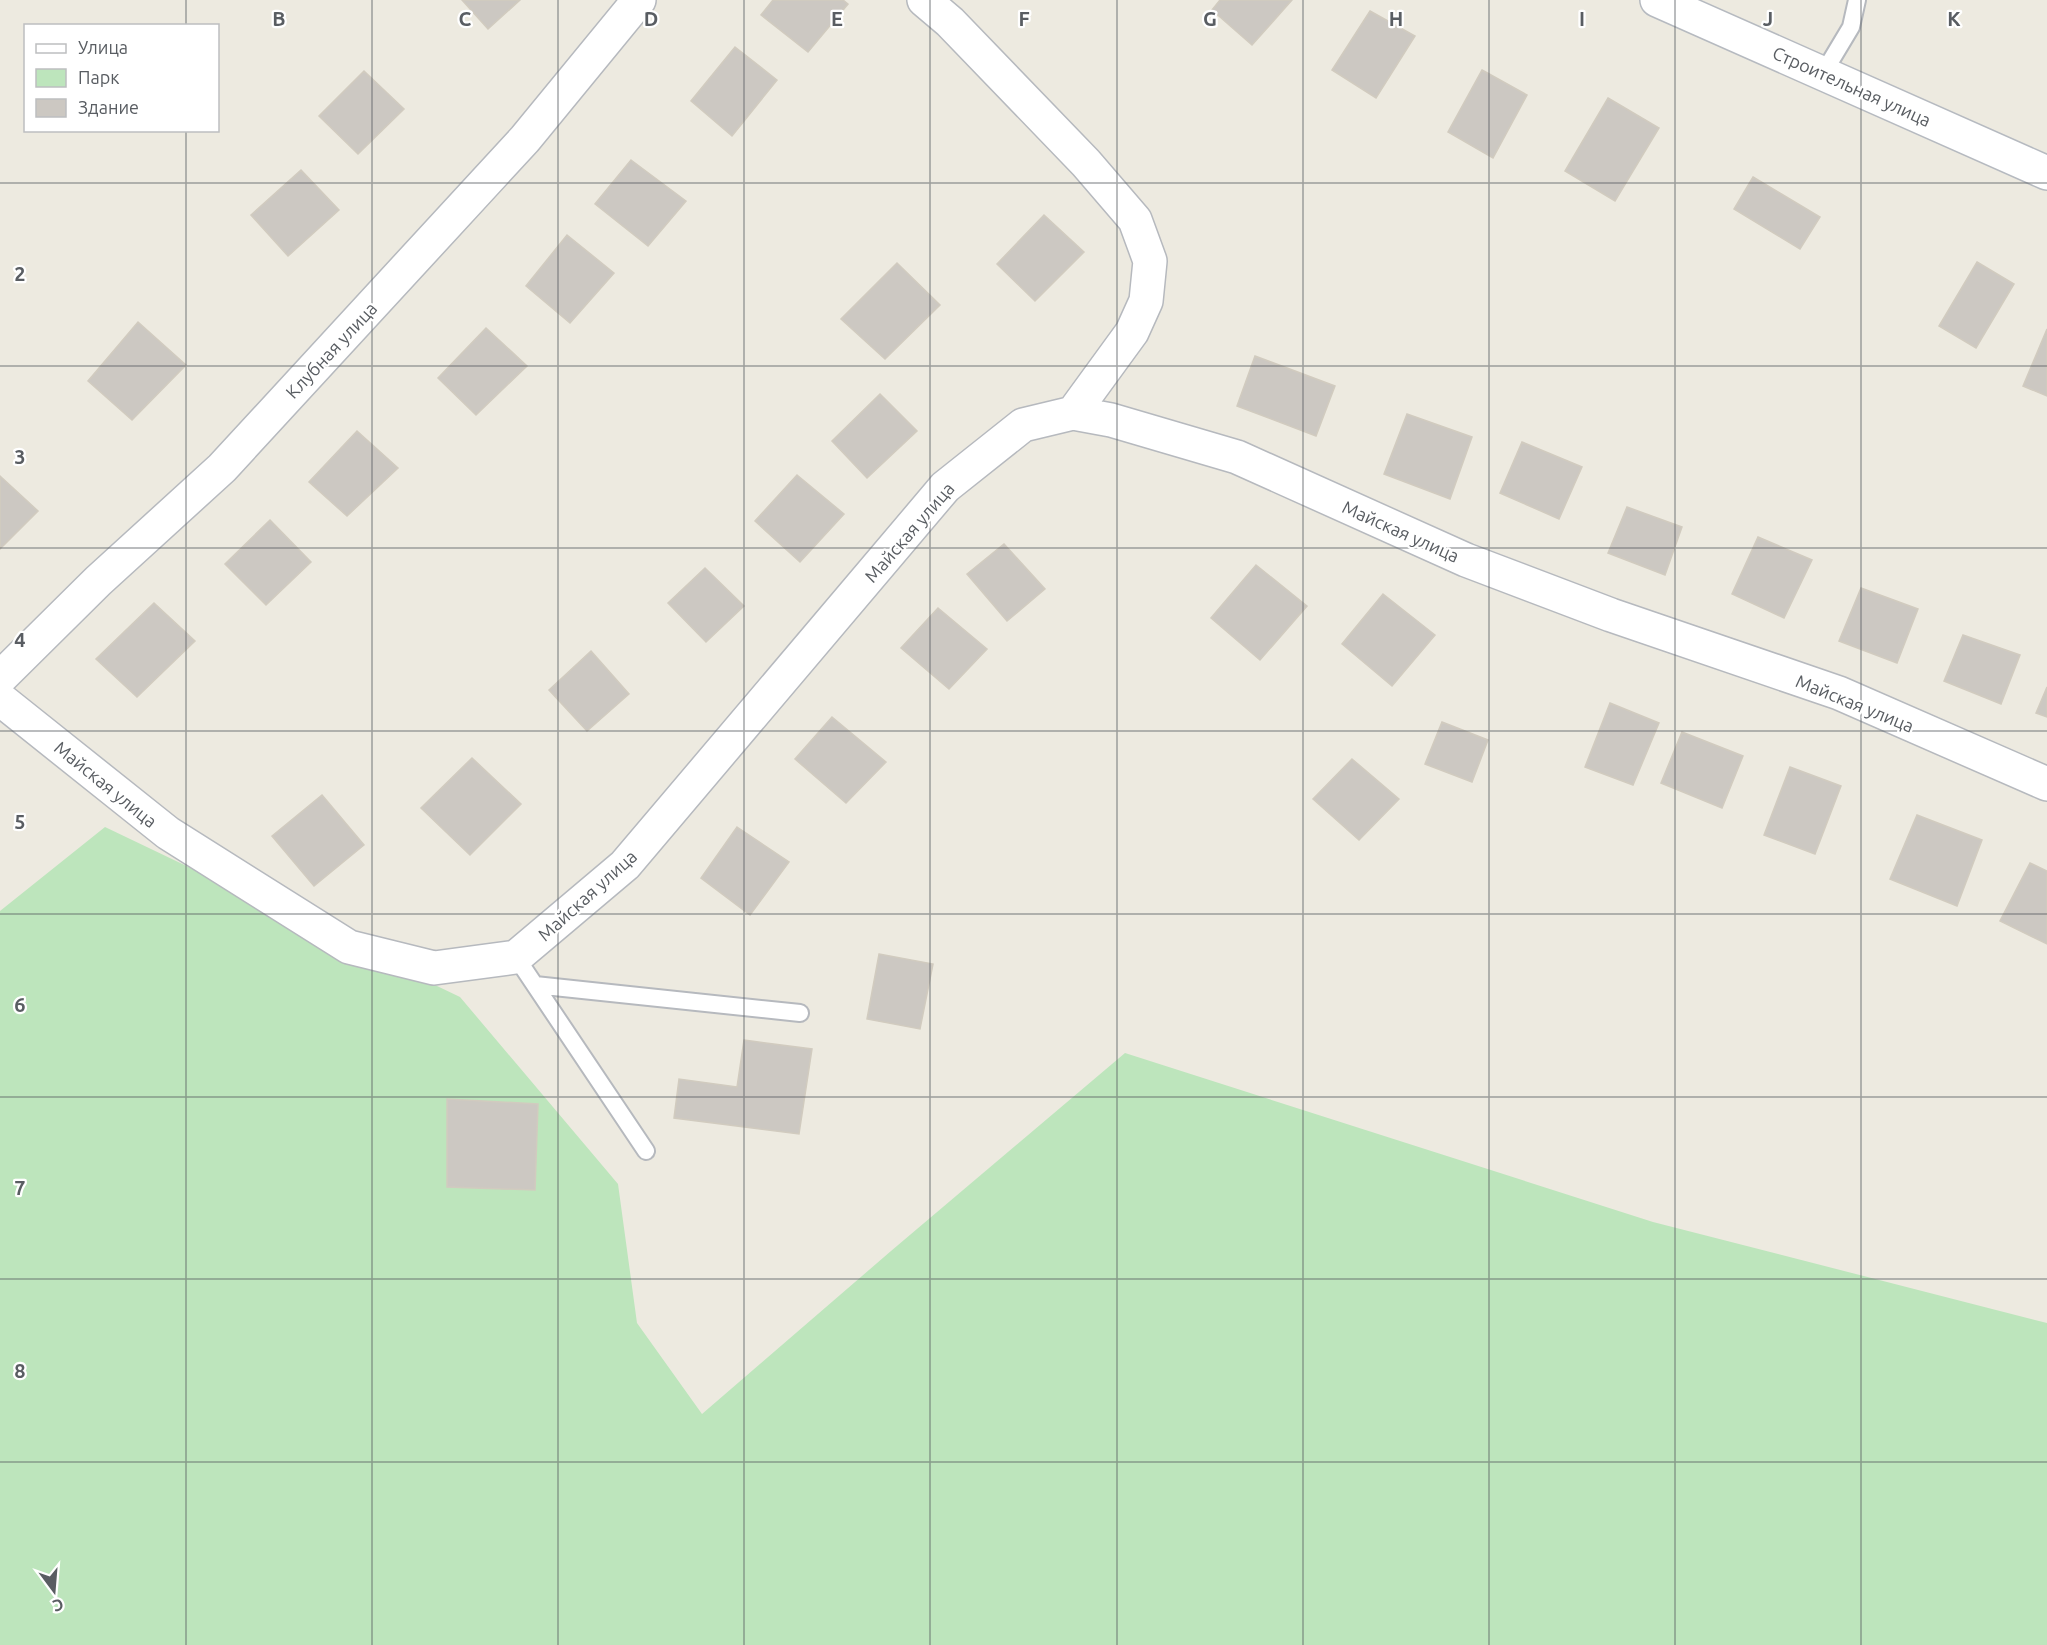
<svg xmlns="http://www.w3.org/2000/svg" width="2047" height="1645" font-family="Ubuntu,sans-serif">
  <style>
    .green { fill: #bde5bc }
    .building { fill: #ccc8c2; stroke: #d1cbbf; stroke-width: 1.5 }
    .lines { fill: none; stroke-linecap: round; stroke-linejoin: round }
    .lane-casing { stroke: #b6b9be; stroke-width: 20 }
    .street-casing { stroke: #b6b9be; stroke-width: 36 }
    .secondary-casing { stroke: #b6bac0; stroke-width: 36 }
    .lane { stroke: #fff; stroke-width: 16 }
    .street { stroke: #fff; stroke-width: 33 }
    .secondary { stroke: #fff; stroke-width: 33 }
    .grid { fill: none; stroke: #595d62; stroke-width: 1.5; stroke-opacity: 0.55 }
    .labels { text-anchor: middle; dominant-baseline: central; stroke-width: 4.5; stroke-linejoin: round; paint-order: stroke }
    .street-label { font-size: 18px; fill: #595d62; stroke: #fff }
    .grid-label { font-size: 20px; text-anchor: middle; font-weight: bold; fill: #595d62; stroke: #fff; stroke-width: 4.5; stroke-linejoin: round; paint-order: stroke }
  </style>
  <rect width="100%" height="100%" fill="#edeae0"/>
  <!-- green -->
  <path class="green" d="M105 827 460 997 618 1184 637 1323 702 1414 891 1251 1125 1053 1653 1222 2047 1323V1645H0V911Z"/>
  <!-- building -->
  <path class="building" d="M462 0H520L488 29Z
    M773 0H843L848 4 808 52 761 15Z
    M1220 0H1292L1252 45 1212 10Z
    M1370 11 1415 36 1376 98 1332 70Z
    M735 47 777 80 732 136 691 101Z
    M1482 70 1527 95 1493 158 1448 132Z
    M364 71 404 109 358 154 319 116Z
    M1608 98 1659 128 1615 201 1565 171Z
    M631 160 686 201 648 246 595 204Z
    M301 170 339 210 288 256 251 215Z
    M1753 177 1820 217 1800 249 1734 209Z
    M1044 215 1084 252 1035 301 997 264Z
    M567 235 614 273 570 323 526 286Z
    M1977 262 2014 284 1976 348 1939 326Z
    M897 263 940 305 885 359 841 319Z
    M138 322 186 365 132 420 88 381Z
    M486 328 527 366 476 415 438 378Z
    M2047 329V396L2023 386Z
    M1255 356 1335 386 1316 436 1237 406Z
    M880 394 917 431 867 478 832 441Z
    M1407 414 1472 437 1450 499 1384 474Z
    M357 431 398 468 347 516 309 482Z
    M1522 442 1582 467 1559 519 1500 493Z
    M797 475 844 514 800 562 755 521Z
    M0 476 38 511 0 549Z
    M1627 507 1682 527 1665 575 1608 553Z
    M270 520 311 562 266 605 225 564Z
    M1758 537 1812 560 1784 618 1732 594Z
    M1004 544 1045 589 1007 621 967 574Z
    M1256 565 1307 606 1260 660 1211 618Z
    M705 568 744 606 706 642 668 603Z
    M1861 588 1918 609 1897 663 1839 641Z
    M1383 594 1435 635 1392 686 1342 644Z
    M154 603 195 641 137 697 96 659Z
    M938 608 987 649 949 689 901 648Z
    M1963 635 2020 655 2001 704 1944 681Z
    M591 651 629 694 587 731 549 690Z
    M2047 687V717L2036 713Z
    M1610 703 1659 723 1633 785 1585 767Z
    M832 717 886 762 846 803 795 759Z
    M1442 722 1488 740 1472 782 1425 764Z
    M1682 732 1743 756 1722 808 1661 783Z
    M472 758 521 804 470 855 421 808Z
    M1352 759 1399 799 1359 840 1313 799Z
    M1790 767 1841 786 1815 854 1764 835Z
    M322 795 364 845 314 886 272 836Z
    M1917 815 1982 840 1957 906 1890 879Z
    M737 827 789 862 750 915 701 878Z
    M2030 863 2047 871V944L2000 921Z
    M879 954 933 964 920 1029 867 1019Z
    M744 1040 812 1049 799 1134 674 1118 679 1079 737 1087Z
    M447 1099 538 1104 535 1190 447 1187Z"/>
  <g class="lines">
    <!-- lane casing -->
    <g class="lane-casing">
      <path id="lane" d="M1824 72 1851 27 1857 0
        M516 957 646 1151
        M535 985 800 1013"/>
    </g>
    <!-- street casing -->
    <g class="street-casing">
      <path id="street" d="M924 0 950 22 1086 163 1135 220 1150 261 1146 301 1132 332 1073 413
        M0 678 98 581 222 468 525 139 639 0
        M0 699 168 833 349 947 434 968 516 957 625 865 945 487 1023 425 1073 413 1111 420 1237 457 1466 560 1611 615 1839 693 2047 784"/>
    </g>
    <!-- secondary casing -->
    <g class="secondary-casing">
      <path id="secondary" d="M1657 0 2047 173"/>
    </g>
    <!-- lane -->
    <use href="#lane" class="lane"/>
    <!-- street -->
    <use href="#street" class="street"/>
    <!-- secondary -->
    <use href="#secondary" class="secondary"/>
  </g>
  <!-- grid -->
  <path class="grid" d="M186 0V26M372 0V1645M558 0V1645M744 0V1645M930 0V1645M1117 0V1645M1303 0V1645M1489 0V1645M1675 0V1645M1861 0V1645M186 130V1645M0 183H2047M0 366H2047M0 548H2047M0 731H2047M0 914H2047M0 1097H2047M0 1279H2047M0 1462H2047"/>
  <g class="labels">
    <!-- street labels -->
    <g class="street-label">
      <text transform="translate(1852 86) rotate(24)">Строительная улица</text>
      <text transform="translate(331 350) rotate(-47)">Клубная улица</text>
      <text transform="translate(1401 531) rotate(24)">Майская улица</text>
      <text transform="translate(909 532) rotate(-49)">Майская улица</text>
      <text transform="translate(1855 703) rotate(22)">Майская улица</text>
      <text transform="translate(106 784) rotate(39)">Майская улица</text>
      <text transform="translate(587 895) rotate(-42)">Майская улица</text>
    </g>
  </g>
  <g class="grid-label">
    <text x="279" y="26">B</text>
    <text x="465" y="26">C</text>
    <text x="651" y="26">D</text>
    <text x="837" y="26">E</text>
    <text x="1024" y="26">F</text>
    <text x="1210" y="26">G</text>
    <text x="1396" y="26">H</text>
    <text x="1582" y="26">I</text>
    <text x="1768" y="26">J</text>
    <text x="1954" y="26">K</text>
    <text x="20" y="281">2</text>
    <text x="20" y="464">3</text>
    <text x="20" y="647">4</text>
    <text x="20" y="829">5</text>
    <text x="20" y="1012">6</text>
    <text x="20" y="1195">7</text>
    <text x="20" y="1378">8</text>
  </g>
  <!-- legend -->
  <rect x="24" y="24" width="195" height="108" fill="#ffffff" stroke="#bdbec0" stroke-width="1.5"/>
  <rect x="36" y="44" width="30" height="9" fill="#ffffff" stroke="#bdbec0" stroke-width="1.5"/>
  <text x="78" y="54" font-size="18" fill="#595d62">Улица</text>
  <rect x="36" y="69" width="30" height="18" fill="#bde5bc" stroke="#bdbec0" stroke-width="1.5"/>
  <text x="78" y="84" font-size="18" fill="#595d62">Парк</text>
  <rect x="36" y="99" width="30" height="18" fill="#ccc8c2" stroke="#bdbec0" stroke-width="1.5"/>
  <text x="78" y="114" font-size="18" fill="#595d62">Здание</text>
  <!-- north arrow -->
  <g transform="translate(54 1591) rotate(164)" stroke="#ffffff" stroke-width="4.5" paint-order="stroke">
  <path d="M0-4.5L10 22L0 15L-10 22Z" fill="#595d62"/>
  <text y="-9" font-size="16" font-weight="bold" text-anchor="middle" fill="#595d62">С</text>
  </g>
</svg>
